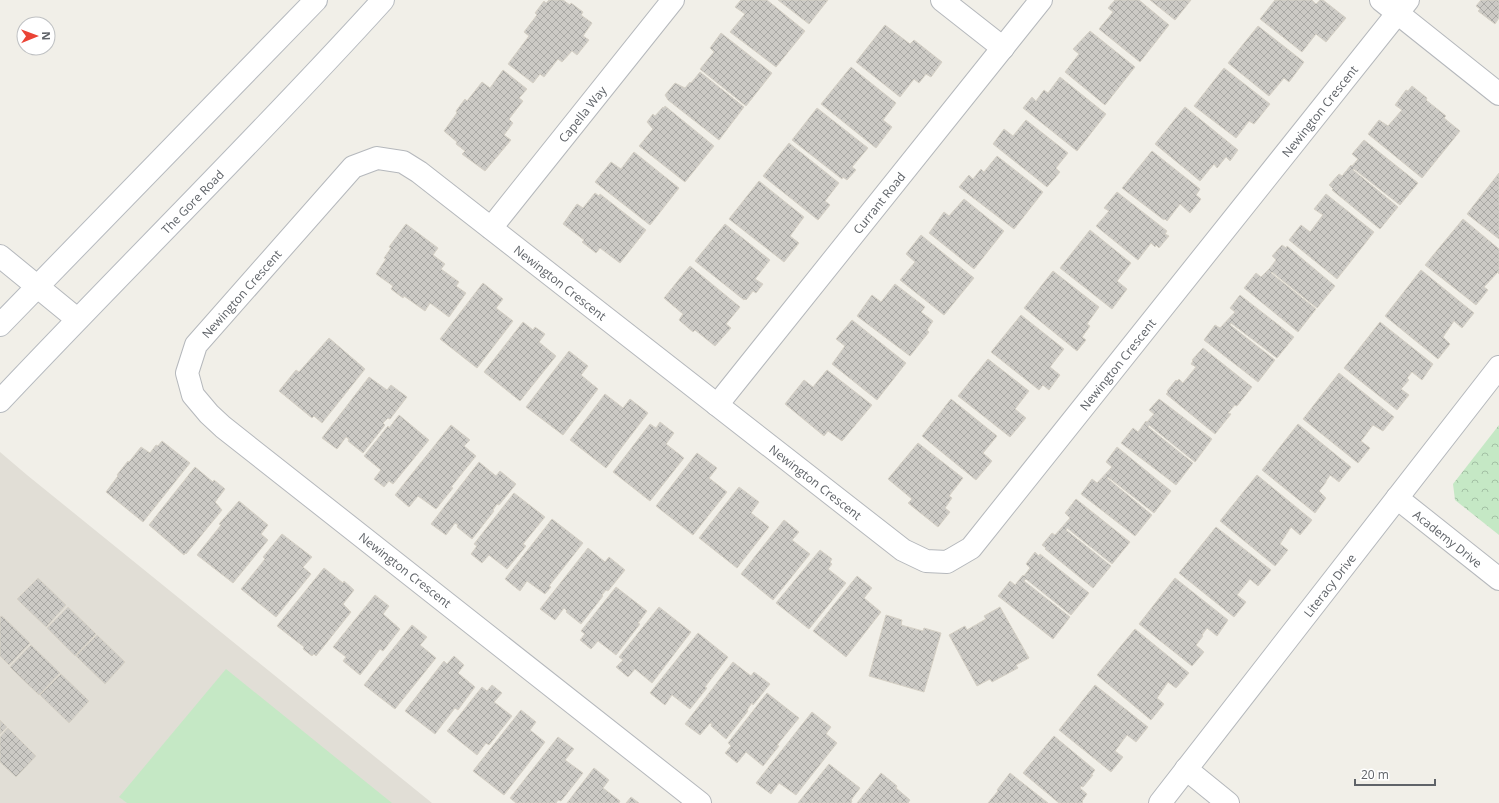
<svg xmlns="http://www.w3.org/2000/svg" width="1499" height="803" font-family="'Open Sans',sans-serif">
  <style>
    .education { fill: #e1ded6 }
    .forest { fill: url(#forest-crowns) }
    .garden { fill: #c5e8c5 }
    .building { fill: url(#building-cross-hatch); stroke: #d6d1c6 }
    .lines { fill: none; stroke-linecap: round; stroke-linejoin: round }
    .minor-casing { stroke: #b5b8bc; stroke-width: 24 }
    .secondary-casing { stroke: #b6babf; stroke-width: 24 }
    .minor { stroke: #fff; stroke-width: 22 }
    .secondary { stroke: #fff; stroke-width: 22 }
    .labels { text-anchor: middle; dominant-baseline: central; stroke-width: 4; stroke-linejoin: round; paint-order: stroke }
    .street-label { font-size: 12px; fill: #5f6368; stroke: #fff }
  </style>
  <defs>
    <pattern id="forest-crowns" width="20" height="18" patternUnits="userSpaceOnUse"><rect width="20" height="18" fill="#c5e8c5"/><path d="M2 6a3 3 0 1 1 6 0M12 15a3 3 0 1 1 6 0" fill="none" stroke="#a3c0a4"/></pattern>
    <pattern id="building-cross-hatch" width="8" height="8" patternUnits="userSpaceOnUse"><rect width="8" height="8" fill="#cccac5"/><path d="M0 0l8 8M0 8l8-8" fill="none" stroke="#a9a8a4"/></pattern>
  </defs>
  <rect width="100%" height="100%" fill="#f1efe8"/>
  <!-- education -->
  <path class="education" d="M0 452 27 475 432 803H0Z"/>
  <!-- forest -->
  <path class="forest" d="M1499 425V535L1455 500 1453 484Z"/>
  <!-- garden -->
  <path class="garden" d="M226 669 392 803H127L119 797Z"/>
  <!-- building -->
  <path class="building" d="M549 0H563L570 5 571 3 583 12 581 15 592 23 583 36 589 40 577 55 572 51 562 62 558 59 544 77 540 74 533 83 508 64 529 36 524 32 537 15 535 13 544 1 546 3Z
    M741 0H767L805 31 776 67 730 32 745 14 735 7Z
    M778 0H828L809 24Z
    M1115 0H1139L1169 25 1140 62 1099 29 1113 12 1108 8Z
    M1150 0H1191L1175 20Z
    M1275 0H1312L1316 4 1320 0H1323L1346 18 1326 42 1316 34 1302 52 1260 19Z
    M1481 0H1499V18L1495 24 1478 11 1480 9 1476 6Z
    M885 25 910 44 914 40 942 62 931 77 926 74 919 83 914 79 900 97 856 62Z
    M1258 26 1304 62 1289 82 1284 78 1269 96 1228 63Z
    M1090 31 1135 67 1105 105 1065 72 1079 54 1073 49Z
    M721 33 772 73 746 106 700 69 714 52 710 48Z
    M851 67 896 103 883 120 892 127 876 148 821 104Z
    M1224 68 1270 104 1254 124 1249 121 1236 138 1194 106Z
    M503 70 527 89 519 98 523 101 509 119 513 123 504 135 511 140 485 171 462 154 465 151 456 144 457 142 444 131 457 113 456 111 465 99 467 101 482 82 490 88Z
    M700 72 744 107 719 140 668 100 665 95 675 83 685 88 690 82 691 83Z
    M1060 77 1106 114 1077 151 1023 108 1032 97 1036 101 1044 90 1048 93Z
    M1412 86 1427 98 1426 100 1446 116 1444 118 1460 131 1422 178 1368 134 1379 120 1388 126 1402 110 1395 105 1406 90 1408 91Z
    M665 106 714 146 685 182 639 146 653 129 647 122 653 114 655 116 663 107 664 108Z
    M1185 107 1238 150 1230 161 1226 157 1217 168 1214 164 1200 181 1155 144Z
    M817 108 868 148 852 167 856 170 847 180 843 177 842 179 792 140Z
    M1026 120 1068 153 1056 168 1060 172 1047 187 993 144 1004 129 1013 136Z
    M1364 140 1418 183 1400 205 1354 169 1353 170 1398 207 1380 229 1332 190 1333 189 1329 185 1339 174 1342 176 1351 165 1352 166 1358 159 1352 154Z
    M789 143 839 183 825 201 830 205 818 220 763 176Z
    M1152 151 1200 189 1196 195 1201 199 1190 213 1180 204 1167 221 1165 219 1164 220 1122 188Z
    M634 152 679 188 650 225 595 182 611 162 621 169Z
    M997 156 1043 192 1014 229 959 187 969 175 973 179 981 169 984 172Z
    M1499 173V239L1467 214Z
    M759 181 804 217 790 236 799 243 784 262 729 219Z
    M1117 192 1167 231 1165 234 1169 236 1159 248 1156 245 1155 247 1151 243 1138 260 1096 226 1109 211 1104 208Z
    M595 193 599 196 600 194 646 230 620 263 600 248 596 253 582 242 584 240 563 224 577 204 583 208Z
    M1326 194 1374 232 1337 279 1289 240 1301 225 1310 232 1323 215 1314 209Z
    M964 199 1004 231 974 269 929 233 944 212 949 216Z
    M1463 219 1499 249V274L1498 272 1484 287 1488 290 1476 305 1425 265Z
    M406 224 438 248 433 255 445 264 441 269 459 282 456 286 466 293 449 317 430 303 425 311 404 296 403 298 391 289 393 286 376 274 386 259 384 258 391 248 389 247Z
    M725 224 770 260 755 279 763 284 756 293 753 291 746 300 745 299 744 300 695 261Z
    M1090 230 1131 263 1117 281 1127 289 1112 309 1060 268Z
    M921 235 974 278 944 315 900 280 915 262 906 254Z
    M1282 245 1286 248 1287 246 1335 286 1317 308 1272 272 1271 273 1316 309 1298 332 1244 288 1256 273 1261 277 1270 268 1276 260 1272 256Z
    M690 266 740 307 726 324 731 328 715 346 695 330 693 332 679 320 683 314 664 298Z
    M1421 270 1474 313 1462 328 1454 321 1443 337 1450 344 1438 359 1385 316Z
    M1053 271 1099 307 1087 324 1090 326 1082 337 1086 340 1077 351 1024 308Z
    M483 283 503 299 496 308 513 321 477 368 440 339Z
    M895 284 925 307 921 312 933 321 927 330 929 332 910 356 857 316 872 295 881 302Z
    M1240 295 1294 337 1277 358 1231 323 1230 325 1275 360 1258 382 1204 340 1215 325 1220 328 1235 312 1230 308Z
    M1021 315 1064 349 1050 367 1060 375 1049 390 1043 385 1039 390 991 352Z
    M852 320 906 363 877 400 832 364 845 346 836 339Z
    M523 322 533 330 535 327 545 334 539 342 556 356 520 401 484 372Z
    M1380 322 1433 364 1422 380 1412 372 1407 378 1409 380 1401 389 1409 395 1397 410 1344 368Z
    M329 338 365 369 322 423 314 416 312 418 279 391 296 370 299 372Z
    M1203 348 1252 387 1237 406 1235 405 1228 413 1231 414 1215 434 1166 394 1168 392 1167 391 1176 380 1177 381 1179 379 1183 383 1196 367 1191 364 1193 361 1192 360Z
    M569 351 588 366 581 375 598 389 563 435 526 407Z
    M988 359 1029 391 1015 409 1026 418 1010 437 958 396Z
    M827 370 872 405 842 441 828 431 824 436 785 404 804 380 813 387Z
    M1339 373 1394 417 1383 431 1373 425 1361 441 1370 448 1358 463 1303 419Z
    M369 377 387 390 391 385 407 397 390 419 388 418 383 423 385 425 363 453 348 441 349 439 346 437 337 449 322 438Z
    M605 394 623 408 630 399 648 413 606 468 570 440Z
    M951 399 997 436 983 453 992 461 976 480 922 436Z
    M1159 399 1212 439 1195 462 1149 425 1148 427 1193 463 1176 485 1121 443 1133 428 1138 432 1146 421 1147 422 1154 414 1149 410Z
    M399 415 429 440 393 484 389 481 384 487 374 479 381 470 364 456 388 426 389 428Z
    M660 422 674 433 666 444 684 458 650 501 613 472 650 424 656 428Z
    M1298 424 1351 467 1339 482 1330 475 1326 481V482L1319 491 1326 498 1315 513 1262 470Z
    M451 425 470 440 464 446 476 456 451 487 453 488 436 509 418 496 409 507 395 495Z
    M162 441 190 463 143 522 106 492 118 476 117 475 128 461 129 462 141 447 150 453 156 445 158 446Z
    M918 443 963 478 949 496 952 498 945 508 950 512 938 527 908 503 912 499 888 479Z
    M1117 447 1171 491 1154 513 1108 477 1107 478 1152 515 1135 536 1081 494 1092 479 1097 483 1112 467 1106 462Z
    M697 453 717 468 709 478 727 492 693 535 656 506Z
    M479 462 496 476 500 471 516 484 499 505 497 504 493 510 494 511 472 539 457 527 458 525 455 523 446 535 431 524Z
    M195 467 213 482 214 480 225 489 215 502 222 510 186 554 185 553 184 555 149 525Z
    M1257 475 1312 520 1300 535 1291 527 1280 544 1288 550 1275 566 1220 521Z
    M739 487 759 502 751 513 769 527 737 568 699 538Z
    M514 493 545 517 523 544 526 546 507 569 489 555 482 563 471 554 477 546 474 544Z
    M1076 499 1130 542 1112 564 1067 528 1066 530 1111 566 1093 588 1045 549 1046 548 1042 545 1052 533 1055 535 1070 518 1065 513Z
    M239 501 268 525 261 534 268 540 233 583 197 555 221 525 219 524Z
    M552 519 583 543 549 586 551 587 545 594 527 581 520 591 505 579Z
    M784 520 799 532 792 540 810 554 773 600 741 574Z
    M1216 527 1271 570 1258 586 1250 579 1245 585 1237 595 1246 602 1234 617 1179 573Z
    M282 534 312 557 303 567 311 574 276 617 241 589 265 559 263 557Z
    M588 548 605 562 609 557 625 570 608 591 606 590 602 595 603 596 581 624 566 612 567 611 564 608 555 620 540 609Z
    M820 550 832 559 830 562 832 564 828 569 846 583 809 629 776 603Z
    M1035 552 1039 556 1040 554 1089 593 1071 615 1026 579 1024 581 1070 617 1053 639 998 596 1010 581 1015 585 1023 575 1024 576 1030 568 1026 564Z
    M324 568 343 583 344 581 354 590 343 604 351 612 316 656 314 654 312 656 303 649 304 647 277 626Z
    M857 576 872 588 864 598 881 612 846 657 813 631Z
    M38 578 66 605 46 627 17 599Z
    M1175 578 1228 620 1217 636 1207 628 1202 635 1203 636 1196 645 1204 652 1192 666 1139 624Z
    M616 587 647 611 638 623 640 624 616 655 598 641 591 649 580 640 585 634 581 631Z
    M375 595 389 606 383 614 400 629 383 651 380 649 360 675 343 661 346 657 333 647Z
    M68 607 96 634 75 656 47 628Z
    M659 607 691 632 652 683 635 669 628 677 616 667 623 660 619 657Z
    M1000 607 1029 658 1016 665 1018 668 992 682 990 679 977 686 949 635 965 626 967 630 986 619 984 616Z
    M886 615 902 620 901 625 923 631 924 628 941 633 924 692 869 676Z
    M2 616 30 643 9 665 0 656V617Z
    M412 625 427 637 420 645 436 658 395 709 364 685Z
    M1135 629 1189 673 1176 688 1168 682 1157 698 1164 704 1151 720 1097 675Z
    M698 633 728 657 705 687 707 688 690 709 672 695 665 705 650 693Z
    M97 635 125 662 105 684 76 656Z
    M31 645 60 673 39 695 10 667Z
    M454 656 464 665 458 673 475 687 458 710 455 708 435 734 405 711 444 661 447 664Z
    M733 662 751 676 754 672 770 684 753 705 752 703 747 710 748 711 726 739 711 726 712 724 710 723 700 735 685 724Z
    M61 674 89 701 69 723 40 695Z
    M492 685 502 693 494 702 512 716 489 745 486 743 477 755 447 731 482 687 487 691Z
    M1095 685 1148 727 1136 742 1127 735 1115 751 1123 757 1111 772 1059 730Z
    M767 693 799 718 777 745 779 746 763 766 746 752 737 763 725 753 731 746 728 743Z
    M521 710 536 722 530 730 545 742 504 795 473 771Z
    M812 712 831 727 826 734 837 743 796 795 779 783 771 794 756 783Z
    M0 720 7 727 0 734Z
    M8 728 36 756 16 777 0 762V737Z
    M1054 736 1095 770 1091 775H1093L1083 787 1081 786 1080 788 1087 794 1082 801 1083 802 1082 803H1059L1023 773Z
    M558 737 574 749 565 760 583 773 561 801 558 800 556 803H516L510 798Z
    M829 764 860 788 851 800 852 801 851 803H798Z
    M594 768 609 780 603 788 620 801 619 803H567Z
    M881 773 897 786 896 788 910 800 908 803H857Z
    M1010 773 1048 803H988L998 791 997 790Z
    M631 797 639 803H626Z"/>
  <g class="lines">
    <!-- minor casing -->
    <g class="minor-casing">
      <g id="minor">
        <path d="M942 0 1003 48"/>
        <path d="M1381 0 1499 94"/>
        <path id="s1" d="M491 228 673 0"/>
        <path d="M0 256 77 319"/>
        <path id="s2" d="M717 405 1041 0"/>
        <path id="s3" d="M1397 498 1499 579"/>
        <path d="M1186 769 1228 803"/>
        <path id="s4" d="M700 803 223 427 209 414 193 395 187 373 196 345 353 167 377 158 403 162 419 172 903 550 926 561 947 562 971 548 1408 0"/>
        <path id="s5" d="M1160 803 1499 367"/>
      </g>
    </g>
    <!-- secondary casing -->
    <g class="secondary-casing">
      <g id="secondary">
        <path d="M0 325 316 0"/>
        <path id="s6" d="M0 401C127 266 259 137 383 0"/>
      </g>
    </g>
    <!-- minor -->
    <use href="#minor" class="minor"/>
    <!-- secondary -->
    <use href="#secondary" class="secondary"/>
  </g>
  <g class="labels">
    <!-- street labels -->
    <g class="street-label">
      <text stroke="none"><textPath href="#s4" startOffset="2259">Newington Crescent</textPath></text>
      <text stroke="none"><textPath href="#s1" startOffset="146">Capella Way</textPath></text>
      <text stroke="none"><textPath href="#s6" startOffset="277">The Gore Road</textPath></text>
      <text stroke="none"><textPath href="#s2" startOffset="259">Currant Road</textPath></text>
      <text stroke="none"><textPath href="#s4" startOffset="1191">Newington Crescent</textPath></text>
      <text stroke="none"><textPath href="#s4" startOffset="772">Newington Crescent</textPath></text>
      <text stroke="none"><textPath href="#s4" startOffset="1935">Newington Crescent</textPath></text>
      <text stroke="none"><textPath href="#s4" startOffset="1515">Newington Crescent</textPath></text>
      <text stroke="none"><textPath href="#s3" startOffset="65">Academy Drive</textPath></text>
      <text transform="translate(405 570) rotate(38)">Newington Crescent</text>
      <text stroke="none"><textPath href="#s5" startOffset="276">Literacy Drive</textPath></text>
    </g>
  </g>
  <!-- north arrow -->
  <g transform="translate(36 36) rotate(89)"><circle r="19" fill="#ffffff" stroke="#bfc1c3"/>
  <path d="M0-3L7 15L0 10L-7 15Z" fill="#ea4335"/>
  <text y="-6" font-size="11" font-weight="bold" text-anchor="middle" fill="#5f6368">N</text>
  </g>
  <!-- scale -->
  <path d="M1355 779v6h80v-6" fill="none" stroke="#5f6368" stroke-width="2"/>
  <text x="1361" y="779" font-size="12" fill="#5f6368" stroke="#ffffff" stroke-width="3" paint-order="stroke">20 m</text>
</svg>
